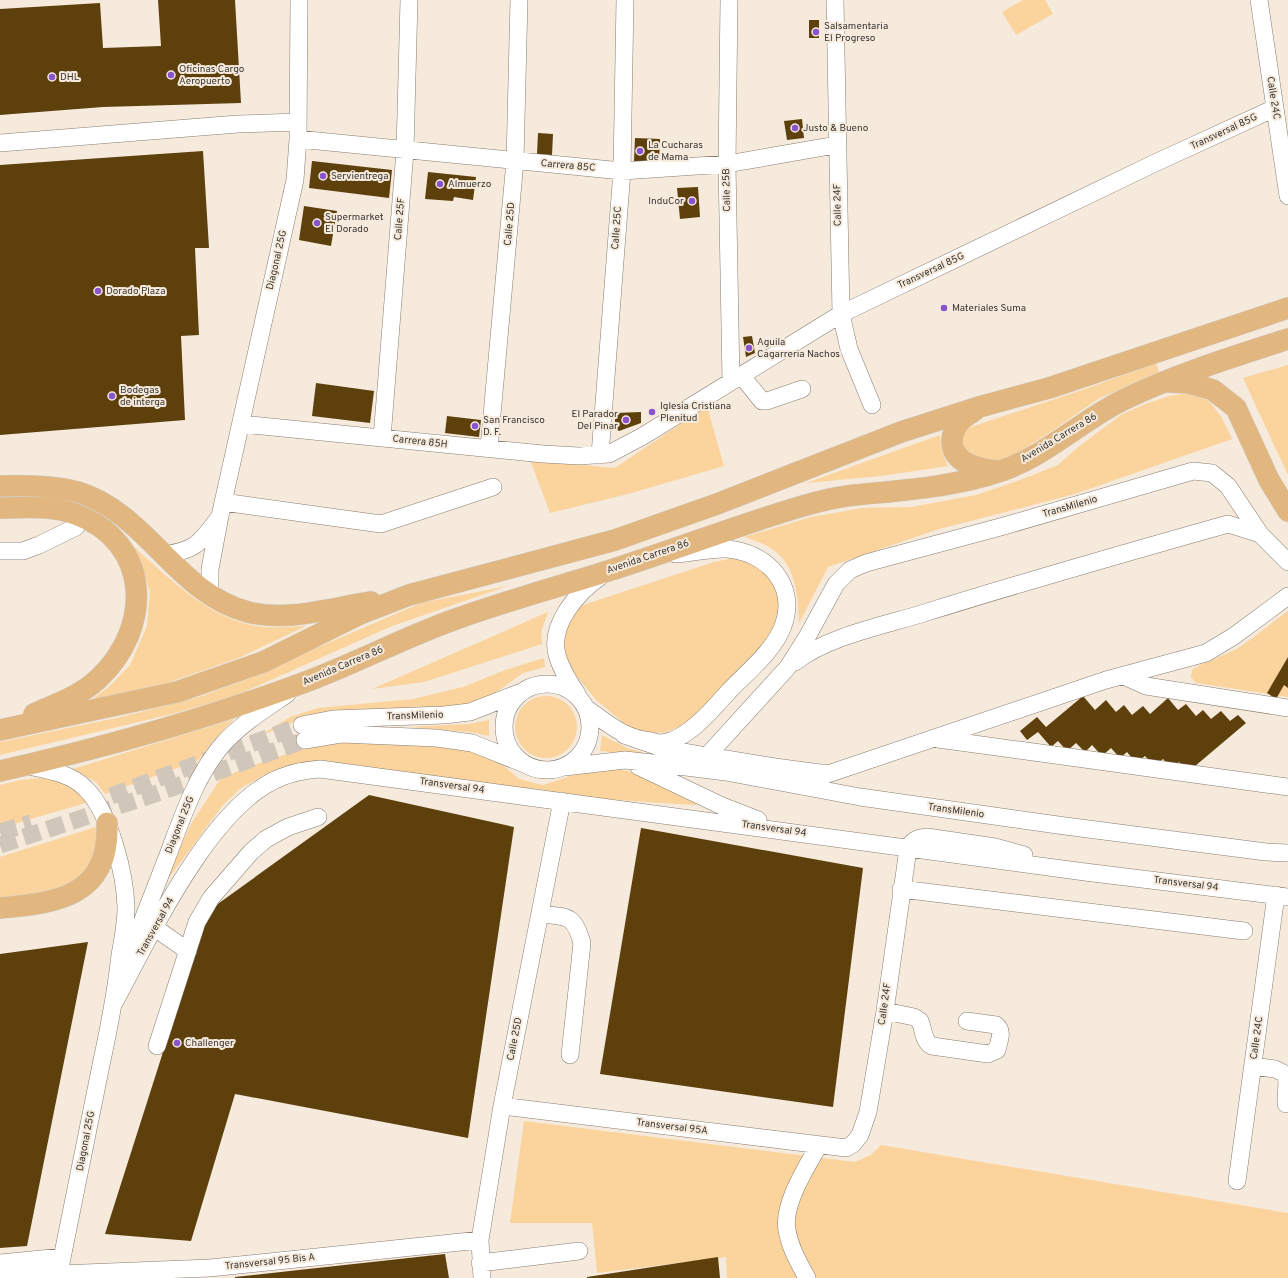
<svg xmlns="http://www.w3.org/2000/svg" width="1288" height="1278" font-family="Overpass,sans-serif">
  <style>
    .green { fill: #fbd39c }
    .building { fill: #5e400d }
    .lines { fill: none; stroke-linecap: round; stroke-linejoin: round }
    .minor-tunnel { stroke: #d0c6ba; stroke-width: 17; stroke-dasharray: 17 8; stroke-linecap: butt }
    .minor-casing { stroke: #877d70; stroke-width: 18 }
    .major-casing { stroke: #d0cfce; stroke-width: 22 }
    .minor { stroke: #fff; stroke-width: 17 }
    .major { stroke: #e2b67f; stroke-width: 21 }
    .poi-dot { fill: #8853cb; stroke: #f5eadc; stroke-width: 1.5 }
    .labels { text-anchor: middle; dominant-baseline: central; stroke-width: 4; stroke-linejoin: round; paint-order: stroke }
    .poi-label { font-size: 10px; fill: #3b3731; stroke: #f5eadc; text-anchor: start }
    .street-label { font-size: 10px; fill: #3b3731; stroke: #f5eadc }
  </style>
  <rect width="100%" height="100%" fill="#f5eadc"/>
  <!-- green -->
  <path class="green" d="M1023 0H1045L1053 14 1016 35 1002 12Z
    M1156 363 1159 372 1098 399 1046 435 1015 454 994 463 962 452 959 437 965 429 1091 387Z
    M1288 365V475L1243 378Z
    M1189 393 1209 401 1222 418 1232 439 1075 494 939 529 828 567 799 623C798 595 796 561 767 546 760 542 752 540 744 537L811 517 862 508 912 507 976 495 1020 480 1058 465 1077 448 1122 414 1148 403 1169 396Z
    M707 406 724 466 628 494 550 513 530 460 615 468Z
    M940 435 942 452 948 466 881 476 806 483Z
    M132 545C170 579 210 621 263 627 277 628 292 626 306 626L241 657 150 689 87 703 111 685 130 665 147 626 150 591Z
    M738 557 757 565 774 585 780 604 775 624 767 641 713 700 687 723 667 732 648 734 630 728 596 700 570 668 563 643 566 628 577 607 714 562Z
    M508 586 392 626 237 695 172 714 0 755V742L121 717 199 697 268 671 307 652 421 603Z
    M1288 611V697L1196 683 1191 677 1192 670C1205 661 1221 657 1235 650 1254 639 1270 623 1288 611Z
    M548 612 541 632 542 644 424 682 372 689Z
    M544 658 545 667 523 673 498 691 472 706 298 720 258 737 290 717 318 708 413 699 463 687 505 670Z
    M515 727a31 31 0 1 1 62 0a31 31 0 1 1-62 0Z
    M234 719 212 742 199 760 105 794 96 782 73 769Z
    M489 720V736L470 732 409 727 468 724Z
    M602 735 629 749 661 757 600 751Z
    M354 740 418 743 476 750 497 760 519 779 543 785 583 772 605 768 628 771 659 784 698 805C573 800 448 779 324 761L298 763 268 773 241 788 222 806 160 890 191 824 221 778 268 760 313 746Z
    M42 778C65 779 72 788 89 802L0 828V785L20 780Z
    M96 827 99 837 88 870 62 892 0 902V857Z
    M524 1121 855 1162 871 1155 881 1145 1288 1213V1278H727L726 1257 597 1273 592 1223H510Z"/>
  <!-- building -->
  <path class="building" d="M158 0H235L241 103 103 107 0 115V9L100 3 103 48 161 46Z
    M809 20H819V38H809Z
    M802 119 804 138 787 140 784 121Z
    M538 133 553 134 552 155 537 154Z
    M635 138 660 139 659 162 634 161Z
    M203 151 209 248H195L199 335 181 336 185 420 0 435V165Z
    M312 161 392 170 389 198 309 188Z
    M428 172 476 177 473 200 454 197 453 201 425 199Z
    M698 187 700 217 680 219 677 188Z
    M304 206 337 211 331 246 299 240Z
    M752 336 755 353 746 357 743 337Z
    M316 383 374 391 370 423 312 416Z
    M641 412V423L619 431 615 428V413Z
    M447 416 481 420 479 437 445 433Z
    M1288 657V688L1284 685 1276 699 1267 693Z
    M1083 696 1095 710 1106 700 1116 712 1124 705 1132 715 1143 706 1150 714 1168 698 1178 710 1186 704 1196 716 1203 710 1211 719 1221 711 1230 721 1238 715 1246 723 1188 772 1179 762 1172 769 1163 759 1154 766 1145 756 1136 763 1127 752 1120 758 1111 748 1102 756 1092 745 1085 752 1076 743 1067 751 1058 741 1051 747 1038 732 1027 740 1020 731 1037 717 1046 727Z
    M369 795 514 827 468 1138 235 1094 191 1241 105 1234 208 911Z
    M641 828 863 868 833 1107 600 1074Z
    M88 942 27 1246 0 1248V954Z
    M445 1254 449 1278H235V1277Z
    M718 1257 720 1278H587V1277Z"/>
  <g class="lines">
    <!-- minor-tunnel -->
    <path class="minor-tunnel" d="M111 796 302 725
      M0 832 31 823
      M0 845 155 794 305 740"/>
    <!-- minor casing -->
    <g class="minor-casing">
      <path id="minor" d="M729 0 727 164 731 381
        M835 0 841 314 849 349 872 405
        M1259 0 1288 196
        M298 139 622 171 727 164 836 145
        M0 143 238 124 298 122
        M741 375 762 401H767L802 389
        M241 424 543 454 579 456 609 454 643 436 841 314 1155 163 1275 108
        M382 438 405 151 409 0
        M489 448 515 161 519 0
        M600 455 622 171 625 0
        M223 502 381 524 493 487
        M0 551H23L39 545 76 527
        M164 555C196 550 199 544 218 519
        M210 595V569L220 516 295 180 298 139 299 0
        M795 662C827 637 881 626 921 614 1023 582 1125 553 1228 524L1260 534
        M1124 676 1146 686 1288 708
        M504 727a43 43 0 1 1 86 0a43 43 0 1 1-86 0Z
        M577 694C569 682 561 669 557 655 549 624 578 592 601 576
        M587 709C609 724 623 738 651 741 654 742 659 743 663 743 688 739 713 709 729 691 747 672 774 651 783 626 798 585 767 552 727 549 711 548 692 553 675 554
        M302 725 333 719 444 715 470 712 519 693
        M624 735 662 748 707 756 788 667 807 637 836 584 850 570 866 563 1004 526 1193 471 1212 473 1228 486 1260 534 1288 562
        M938 739 1288 787
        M305 740 341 734 436 738 472 743 522 763
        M707 756 775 767 828 774 1106 680 1206 653 1234 636 1288 596
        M28 766C48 770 71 773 86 789 110 813 125 874 126 907 126 923 123 939 120 955 116 992 109 1028 101 1065 87 1136 73 1207 58 1278
        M638 766 722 806 758 820
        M565 767 625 760 670 765 726 772 860 797 1065 826 1266 852 1288 853
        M901 889 1244 931
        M540 914C567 917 574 914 582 943L570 1055
        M155 928 188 951
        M129 957C141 923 155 889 168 855 182 818 196 775 223 744 241 724 265 709 287 694
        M114 1003C149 939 211 803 282 777 294 772 307 770 320 769L1085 872 1288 897
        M885 1011 914 1017 920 1021C924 1030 923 1042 932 1046L988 1054 997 1050C999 1041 1004 1031 996 1025L967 1021
        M157 1046 197 922 211 898 251 852 266 839 288 827 318 817
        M1253 1066 1275 1069 1285 1074 1287 1080 1286 1104
        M502 1106 846 1148 853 1144 860 1135 868 1112 885 1011 908 849C912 840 917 838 927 837L995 847 1024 855
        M1237 1181 1276 895
        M0 1263 62 1257
        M480 1263 579 1251
        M4 1278 59 1274 210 1268 480 1240
        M482 1278 480 1240 502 1106 562 801
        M807 1278C799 1263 790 1248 787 1230 782 1205 807 1166 819 1145"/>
    </g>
    <!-- major casing -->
    <g class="major-casing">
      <path id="major" d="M1169 382 1189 383 1213 390 1236 408 1269 480 1288 511
        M975 410C970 414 964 417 960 421 955 427 952 434 952 441 952 464 979 469 997 471
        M0 486C26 485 53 485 78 492 147 513 177 594 248 612 287 622 331 608 371 602
        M0 508C25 508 52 505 75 514 152 542 153 628 98 679 80 696 56 704 34 714
        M0 730 177 692 263 662 360 614 409 595 615 540 717 504 901 432 979 407 1049 388 1288 308
        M0 771C102 748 202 720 300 684 353 665 402 638 456 619 506 601 557 587 608 571 671 551 733 527 796 508 816 502 835 497 855 495 905 490 954 487 1001 471 1045 456 1080 422 1121 401 1174 375 1232 357 1288 339
        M0 908C58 903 110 896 107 823"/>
    </g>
    <!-- minor -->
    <use href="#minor" class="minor"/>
    <!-- major -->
    <use href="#major" class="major"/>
  </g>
  <!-- markers -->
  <g class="poi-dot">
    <circle cx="816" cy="32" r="4"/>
    <circle cx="171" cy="75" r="4"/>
    <circle cx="52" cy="77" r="4"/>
    <circle cx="795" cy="128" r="4"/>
    <circle cx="640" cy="151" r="4"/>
    <circle cx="323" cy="176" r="4"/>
    <circle cx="440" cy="184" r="4"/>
    <circle cx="692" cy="201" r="4"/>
    <circle cx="317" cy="223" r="4"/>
    <circle cx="98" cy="291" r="4"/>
    <circle cx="944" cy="308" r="4"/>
    <circle cx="749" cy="348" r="4"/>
    <circle cx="112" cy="396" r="4"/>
    <circle cx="652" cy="412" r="4"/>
    <circle cx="626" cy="420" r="4"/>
    <circle cx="475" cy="426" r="4"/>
    <circle cx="177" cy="1043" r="4"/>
  </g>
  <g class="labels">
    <!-- poi labels -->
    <g class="poi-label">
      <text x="824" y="26">Salsamentaria<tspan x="824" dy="12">El Progreso</tspan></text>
      <text x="179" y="69">Oficinas Cargo<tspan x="179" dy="12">Aeropuerto</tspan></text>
      <text x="60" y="77">DHL</text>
      <text x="803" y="128">Justo &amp; Bueno</text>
      <text x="648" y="145">La Cucharas<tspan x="648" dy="12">de Mama</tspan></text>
      <text x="331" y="176">Servientrega</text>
      <text x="448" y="184">Almuerzo</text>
      <text x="684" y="201" text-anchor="end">InduCor</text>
      <text x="325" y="217">Supermarket<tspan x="325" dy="12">El Dorado</tspan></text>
      <text x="106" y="291">Dorado Plaza</text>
      <text x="952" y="308">Materiales Suma</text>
      <text x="757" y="342">Aguila<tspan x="757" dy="12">Cagarreria Nachos</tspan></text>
      <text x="120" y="390">Bodegas<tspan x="120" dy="12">de interga</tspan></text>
      <text x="660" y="406">Iglesia Cristiana<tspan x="660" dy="12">Plenitud</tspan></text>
      <text x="618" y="414" text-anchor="end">El Parador<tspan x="618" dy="12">Del Pinar</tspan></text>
      <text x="483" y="420">San Francisco<tspan x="483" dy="12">D. F.</tspan></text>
      <text x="185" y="1043">Challenger</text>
    </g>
    <!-- street labels -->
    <g class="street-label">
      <text transform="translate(1273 98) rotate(81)">Calle 24C</text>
      <text transform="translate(1224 132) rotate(-25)">Transversal 85G</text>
      <text transform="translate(568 166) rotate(5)">Carrera 85C</text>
      <text transform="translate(727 190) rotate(-91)">Calle 25B</text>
      <text transform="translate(838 205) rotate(-91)">Calle 24F</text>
      <text transform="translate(400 219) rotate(-85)">Calle 25F</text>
      <text transform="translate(510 224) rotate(-85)">Calle 25D</text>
      <text transform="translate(617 228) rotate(-86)">Calle 25C</text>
      <text transform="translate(277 260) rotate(-77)">Diagonal 25G</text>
      <text transform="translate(931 271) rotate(-25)">Transversal 85G</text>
      <text transform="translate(1059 438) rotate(-31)">Avenida Carrera 86</text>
      <text transform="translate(420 442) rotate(6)">Carrera 85H</text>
      <text transform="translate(1070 507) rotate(-16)">TransMilenio</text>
      <text transform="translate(648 557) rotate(-19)">Avenida Carrera 86</text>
      <text transform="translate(343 666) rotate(-23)">Avenida Carrera 86</text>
      <text transform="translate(415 716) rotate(-2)">TransMilenio</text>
      <text transform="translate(452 786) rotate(8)">Transversal 94</text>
      <text transform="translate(956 811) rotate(8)">TransMilenio</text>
      <text transform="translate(180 825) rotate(-68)">Diagonal 25G</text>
      <text transform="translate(774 829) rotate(8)">Transversal 94</text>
      <text transform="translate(1186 884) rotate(7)">Transversal 94</text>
      <text transform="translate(156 927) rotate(-61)">Transversal 94</text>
      <text transform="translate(885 1004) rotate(-82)">Calle 24F</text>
      <text transform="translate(1257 1038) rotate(-82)">Calle 24C</text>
      <text transform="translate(515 1039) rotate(-79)">Calle 25D</text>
      <text transform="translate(672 1127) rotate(7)">Transversal 95A</text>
      <text transform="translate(86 1141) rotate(-79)">Diagonal 25G</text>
      <text transform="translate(270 1262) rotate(-6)">Transversal 95 Bis A</text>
    </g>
  </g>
</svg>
